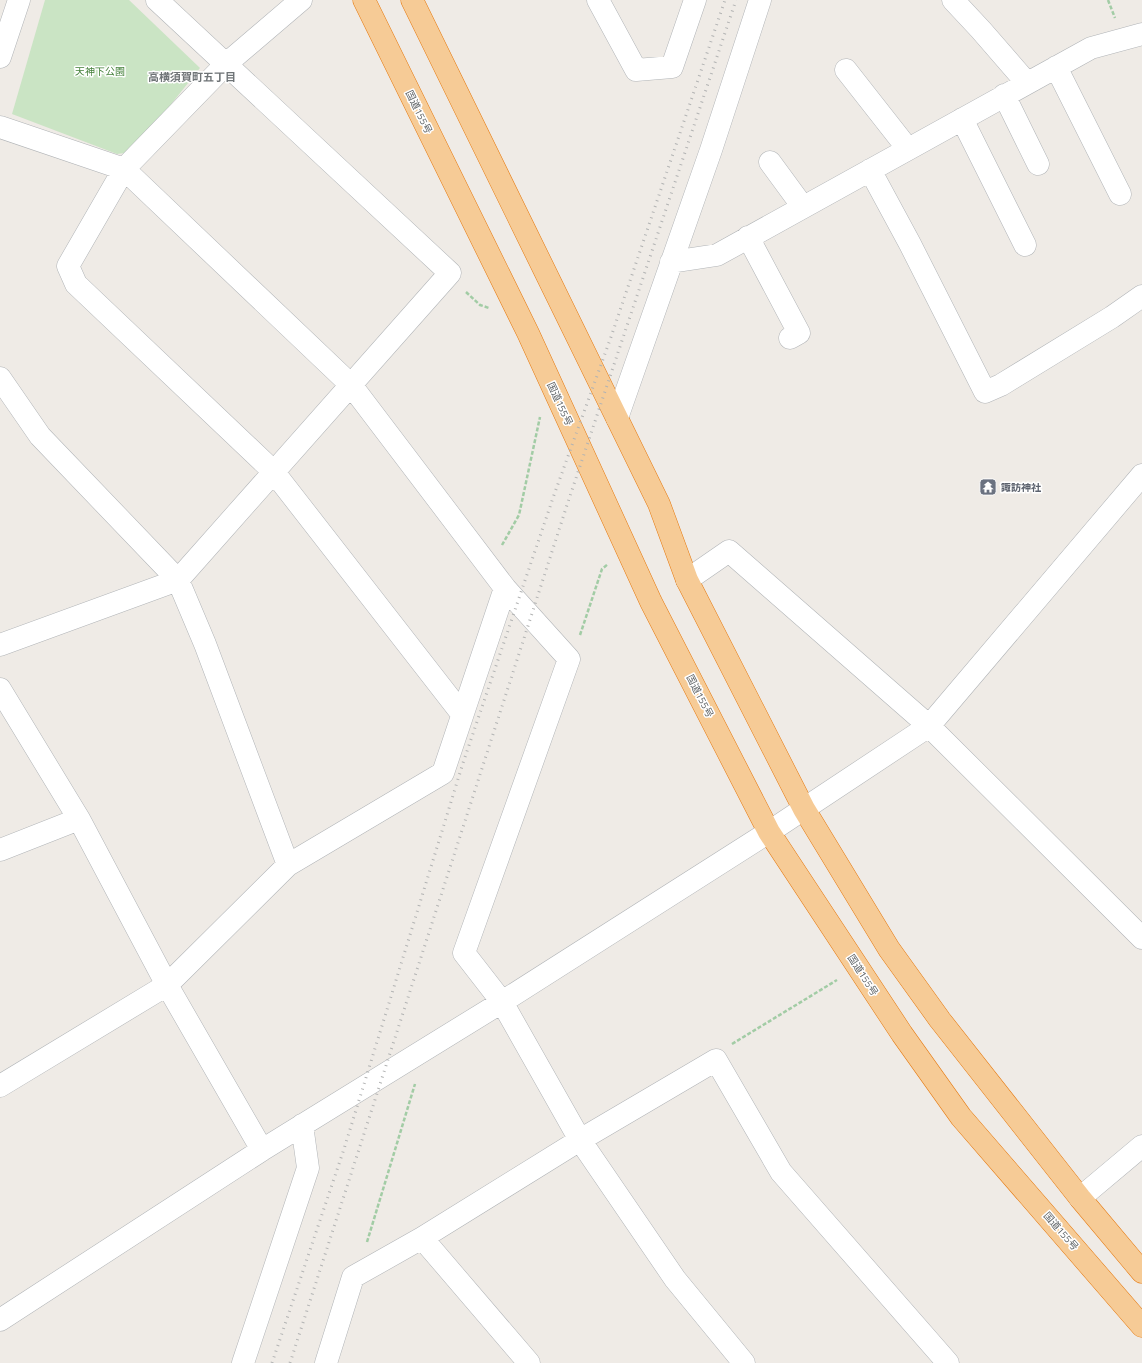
<svg xmlns="http://www.w3.org/2000/svg" width="1142" height="1363" font-family="'Titillium Web','Noto Sans JP',sans-serif">
  <style>
    .green { fill: #cae4c4 }
    .lines { fill: none; stroke-linecap: round; stroke-linejoin: round }
    .minor-casing { stroke: #b1b4b7; stroke-width: 23 }
    .highway-casing { stroke: #e5790f; stroke-width: 23 }
    .path { stroke: #a2cca5; stroke-width: 2.5; stroke-dasharray: 4 2; stroke-linecap: butt }
    .minor { stroke: #fff; stroke-width: 22 }
    .highway { stroke: #f6cb96; stroke-width: 22 }
    .rail { stroke: #b2b3b3; stroke-width: 3; stroke-dasharray: 1 5; stroke-linecap: butt }
    .labels { text-anchor: middle; dominant-baseline: central; stroke-width: 3; stroke-linejoin: round; paint-order: stroke }
    .park-label { font-size: 10px; fill: #44803a; stroke: #fff }
    .street-label { font-size: 10px; fill: #5d6265; stroke: #fff }
    .worship-label { font-size: 10px; font-weight: bold; fill: #5b616d; stroke: #fff; text-anchor: start }
    .neighbourhood-label { font-size: 11px; font-weight: bold; fill: #6f7477; stroke: #fff }
  </style>
  <rect width="100%" height="100%" fill="#efebe6"/>
  <!-- green -->
  <path class="green" d="M45 0H129L200 68 133 152 117 154 12 114Z"/>
  <g class="lines">
    <!-- minor casing -->
    <g class="minor-casing">
      <path id="minor" d="M301 0 226 64 124 169 68 266 76 284 273 471 462 714
        M598 0 636 70 672 67 695 0
        M953 0 981 30 1027 83
        M0 57 19 0
        M1056 67 1120 194
        M846 70 908 149
        M1004 95 1038 164
        M962 119 1025 245
        M0 127 124 169 351 385 505 588 443 773 288 865 167 985 0 1086
        M770 162 803 207
        M870 170 910 244 985 392 1001 385 1112 317 1142 296
        M748 237 799 333 790 338
        M671 262 717 255 1091 48 1142 34
        M0 378 40 436 178 580 205 644 288 865
        M617 418 711 150 760 0
        M687 580 729 551 929 726 1142 938
        M505 588 569 659 464 953 502 1002 580 1140 675 1279 744 1363
        M0 645 178 580 450 273 157 0
        M0 689 79 819 167 985 262 1150
        M0 850 79 819
        M1080 1198 1142 1146
        M0 1320 262 1150 502 1002 769 832 929 726 1142 475
        M243 1363 308 1168 302 1125
        M326 1363 353 1277 422 1238
        M529 1363 422 1238 580 1140 716 1060 781 1172 948 1363"/>
    </g>
    <!-- highway casing -->
    <g class="highway-casing">
      <path id="highway" d="M364 0 528 333 651 602 769 832 902 1034 961 1117 1142 1326
        M412 0 659 504 687 580 804 809 889 949 940 1020 1080 1198 1142 1272"/>
    </g>
    <!-- path -->
    <path class="path" d="M1108 0 1115 18
      M466 292 480 305 489 308
      M502 545 519 515 540 417
      M580 635 602 569 608 564
      M732 1044 837 980
      M367 1242 415 1084"/>
    <!-- minor -->
    <use href="#minor" class="minor"/>
    <!-- highway -->
    <use href="#highway" class="highway"/>
    <!-- rail -->
    <path class="rail" d="M272 1363 344 1149 463 763 554 495 611 337 725 0
      M290 1363 568 502 736 0"/>
  </g>
  <!-- icons -->
  <defs>
    <g id="temple-square" transform="scale(0.9)"><rect x="-9" y="-9" width="18" height="18" rx="4" fill="#6b7280" stroke="#fff"/><path d="M0-6L5-2H3V0L6.5 2.5H4V6H1.5V3h-3V6H-4V2.5H-6.5L-3 0V-2H-5Z" fill="#fff"/></g>
  </defs>
  <g fill-rule="evenodd">
    <use href="#temple-square" x="988" y="487"/>
  </g>
  <g class="labels">
    <!-- park labels -->
    <g class="park-label">
      <text x="100" y="71">天神下公園</text>
    </g>
    <!-- street labels -->
    <g class="street-label">
      <text transform="translate(419 112) rotate(64)">国道155号</text>
      <text transform="translate(560 404) rotate(65)">国道155号</text>
      <text transform="translate(700 696) rotate(63)">国道155号</text>
      <text transform="translate(863 975) rotate(57)">国道155号</text>
      <text transform="translate(1061 1231) rotate(49)">国道155号</text>
    </g>
    <!-- worship labels -->
    <g class="worship-label">
      <text x="1001" y="487">諏訪神社</text>
    </g>
    <!-- neighbourhood labels -->
    <g class="neighbourhood-label">
      <text x="192" y="77">高横須賀町五丁目</text>
    </g>
  </g>
</svg>
